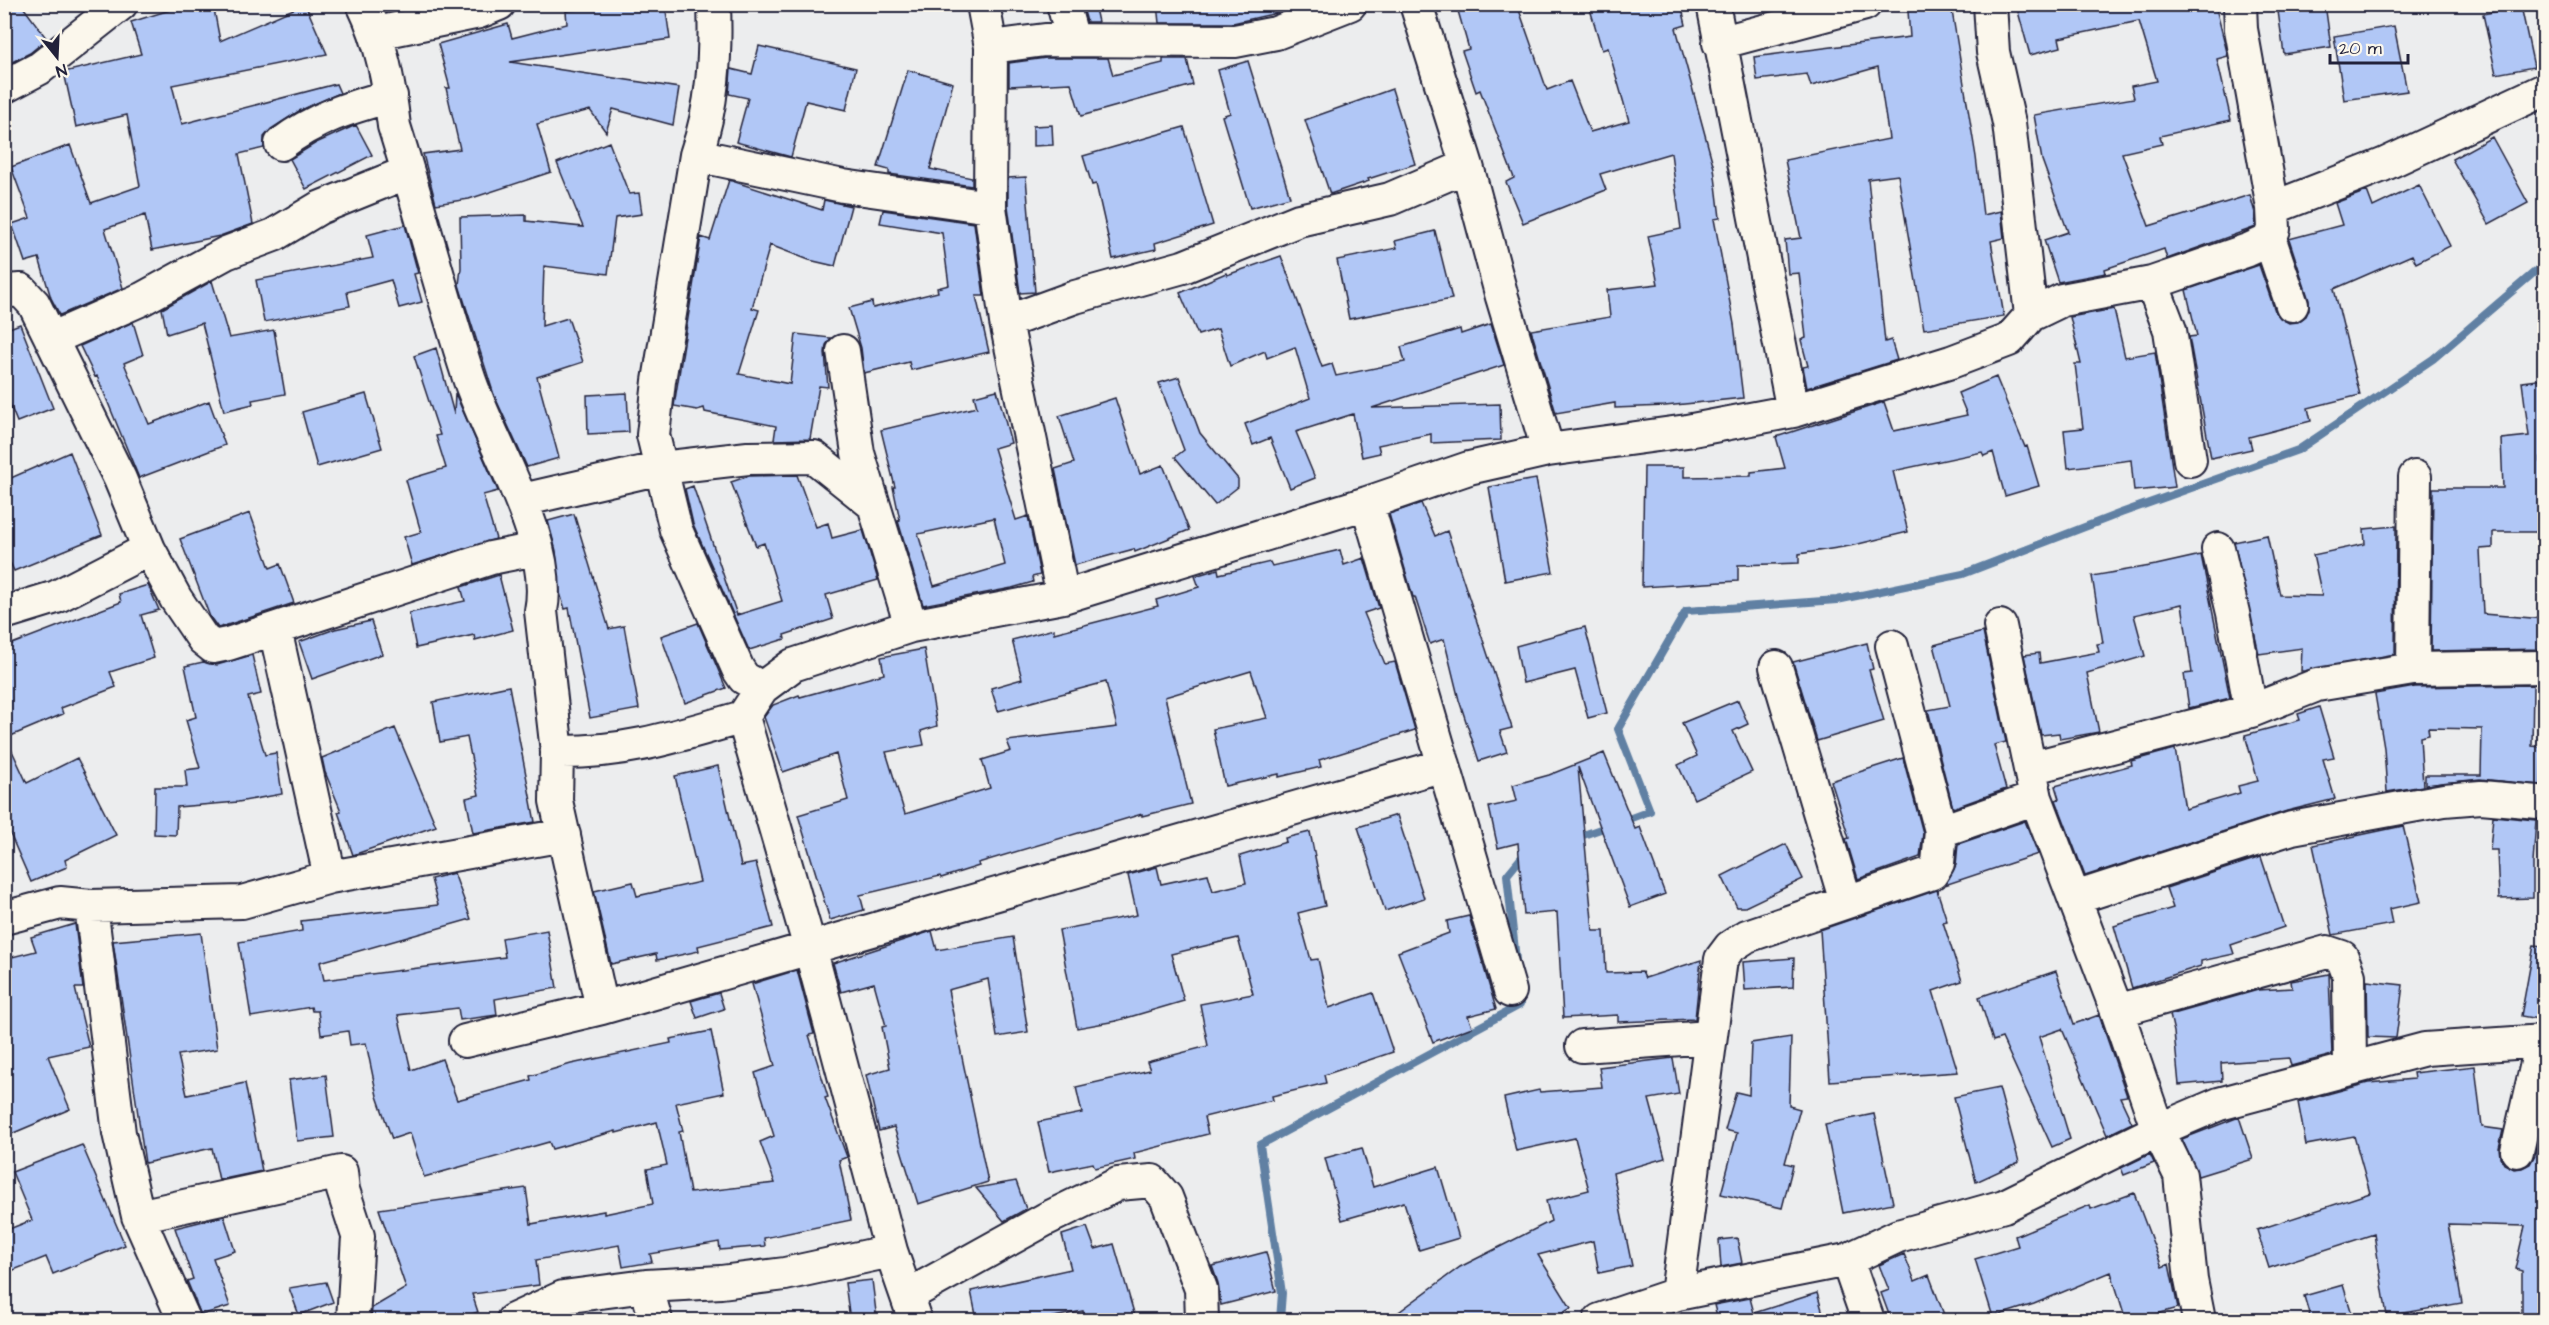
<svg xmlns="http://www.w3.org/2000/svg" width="2549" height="1325" font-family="'Architects Daughter',sans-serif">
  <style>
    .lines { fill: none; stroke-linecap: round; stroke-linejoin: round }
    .stream { stroke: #6180a3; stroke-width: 8 }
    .building { fill: #b1c7f6; stroke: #22223b; stroke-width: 1.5; fill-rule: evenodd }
    .street-casing { stroke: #22223b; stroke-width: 36 }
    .street { stroke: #fbf7ec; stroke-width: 32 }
  </style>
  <rect width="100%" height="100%" fill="#ecedee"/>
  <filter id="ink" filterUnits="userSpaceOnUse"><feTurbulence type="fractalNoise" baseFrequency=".0167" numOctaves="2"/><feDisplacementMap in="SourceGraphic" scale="12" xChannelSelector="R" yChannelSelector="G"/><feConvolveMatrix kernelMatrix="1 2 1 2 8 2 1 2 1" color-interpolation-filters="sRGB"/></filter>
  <g filter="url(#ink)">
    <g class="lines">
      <!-- stream -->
      <path class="stream" d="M1623 821 1650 811 1618 729 1686 611 1837 600 1963 574 2121 513 2298 450 2433 359 2544 264
        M1575 838 1609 826
        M1516 960 1507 875 1521 858 1527 856
        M1280 1320 1282 1293 1260 1145 1520 1005 1519 993"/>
    </g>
    <!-- building -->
    <path class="building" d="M4 4H21L47 39 30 53 4 66Z
      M169 4H213L220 41 305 4 327 54 172 85 182 124 336 84 340 93 299 111 271 129 264 137V148L239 154 253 224 220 236 152 250 145 215 105 229 123 288 60 315 51 298 39 258 25 262 12 224 30 218 11 167 70 145 91 203 140 186 127 115 76 127 64 72 141 54 131 22 170 10Z
      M622 4H665L670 39 510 62 679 88 673 125 613 109 606 132 590 110 537 124 551 172 469 199 436 204 423 154 460 149 446 88H450L438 44 508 24 512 38 567 24 566 11Z
      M1082 4H1094L1098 22H1087Z
      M1157 4H1277V13L1233 23H1159Z
      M1456 4H1517L1547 90 1570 81 1590 132 1629 121 1608 48 1602 50 1590 9 1606 4H1681L1686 25 1676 28 1714 168 1720 218 1714 219 1734 324 1743 398 1665 406 1615 408V403L1556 413 1531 330 1610 317 1607 290 1658 284 1648 236 1681 229 1671 153 1600 174 1606 190 1523 223 1506 182 1514 178 1480 90 1476 92 1462 51 1469 49Z
      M2031 4H2215L2228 56 2217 59 2231 120 2160 136 2162 144 2122 153 2149 226 2250 195 2255 213 2256 227 2167 259 2164 249 2105 269 2106 273 2058 282 2044 240 2068 232 2042 160 2034 115 2134 98 2131 86 2157 81 2139 21 2059 38 2061 47 2030 55 2017 8Z
      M2277 4H2325L2331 47 2284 54Z
      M1951 5 1976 157 1983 215 2001 211 2004 238 1991 241 2004 316 1924 329 1898 175 1868 179 1885 342 1891 340 1897 360 1807 388 1803 367 1808 366 1801 340 1806 338 1799 273 1788 274 1785 240 1801 238 1785 160 1889 139 1878 67 1811 86 1807 74 1757 80 1754 57 1910 37 1908 11Z
      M2521 6 2534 67 2496 74 2483 14Z
      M2394 26 2407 91 2344 100 2334 36Z
      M759 46 856 68 846 110 806 101 791 157 736 142 748 98 729 94 731 69 752 74Z
      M1046 58H1108L1113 75 1163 63V59H1187L1193 85 1081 116 1071 83 1009 86V63Z
      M1248 61 1290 197 1250 208 1222 116 1230 113 1218 70Z
      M908 70 953 83 930 169 972 178V186L889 174V170L878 167Z
      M1392 89 1415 164 1368 179 1369 181 1330 194 1305 120Z
      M356 125 372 155 306 189 290 159 316 143Z
      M1052 125 1053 145 1033 146V126Z
      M1184 127 1213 225 1155 243 1156 249 1113 259 1096 184 1092 185 1083 156Z
      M2492 137 2528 203 2489 224 2452 159Z
      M609 142 629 194 639 193 642 214 615 218 608 274 544 266 542 326 568 318 583 362 537 377 559 458 527 467 494 395 459 285 461 268 460 217 526 215V221L583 227 557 163Z
      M1026 177 1035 292 1020 293 1008 206V178Z
      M729 180 822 210 824 200 851 206 835 266 809 260 770 245 752 308 759 310 739 374 790 384 796 334 831 338 826 345 825 353 828 387 819 386 810 439 774 440 776 426 705 412 704 408 697 410 674 406 700 243 701 237 710 240Z
      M2419 185 2450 246 2416 263 2412 255 2334 289 2360 395 2308 408 2311 421 2249 437 2252 449 2211 458 2189 337 2197 336 2186 290 2259 265 2275 311 2280 318 2289 323 2298 322 2306 316 2309 309V300L2289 239 2342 225 2335 203 2367 191 2373 207Z
      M883 210 974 223 984 296H976L989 352 911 370 909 362 864 373 861 348 849 308 872 302 873 308 938 292 937 288 949 285 942 233 880 223Z
      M405 225 418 273 414 274 422 302 399 308 391 280 347 292 350 306 264 322 256 280 373 258 367 235Z
      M1435 231 1452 299 1349 319 1337 260 1397 248 1395 241Z
      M1281 256 1322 367 1332 364 1336 376 1405 362 1401 347 1460 329 1461 334 1491 324 1504 365 1372 408 1500 404 1501 440 1431 443V434L1378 445 1380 453 1362 457 1353 414 1296 432 1315 478 1290 488 1270 438 1253 445 1245 424 1310 398 1295 347 1267 358 1265 351 1230 366 1218 329 1198 335 1180 293 1226 273 1227 275Z
      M212 281 229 338 274 330 285 394 252 400 253 404 224 411 202 323 167 334 162 309Z
      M2114 309 2125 357 2155 352 2175 487 2134 491 2131 460 2068 468 2064 430 2083 428 2075 364H2081L2070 317Z
      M133 322 143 355 124 363 149 424 209 401 225 445 139 478 97 376 95 377 80 346Z
      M20 324 53 408 17 422 4 390V330Z
      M436 348 454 414 455 393 498 491 483 495 496 539 412 565 404 537 421 532 406 480 446 468 436 436 440 435 414 356Z
      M1179 377 1200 433 1238 479V487L1215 505 1175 457 1184 450 1159 383Z
      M1996 377 2025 447 2027 446 2039 486 2005 496 1993 452 1984 456 1982 452 1893 471 1908 532 1850 546 1799 554V563L1738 565V581L1642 587 1644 467H1684V477L1751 476V472L1785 468 1776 437 1884 402 1894 431 1967 415 1958 393Z
      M2544 379V456L2540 457V462H2544V532H2493V548L2480 549 2483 614 2544 619V649L2431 651 2433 488H2503L2501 439 2529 436 2522 382Z
      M997 390 1011 443 994 448 1016 520 1028 516 1040 575 1032 577 1033 582 1012 588 923 605 898 521 900 520 893 487H895L881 430 977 407 974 396ZM994 518 1005 565 934 586 918 534Z
      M627 393 629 432 588 434 587 395Z
      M366 394 382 448 317 467 302 412Z
      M1115 398 1140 474 1163 465 1189 530 1135 552 1134 549 1075 565 1055 469 1074 463 1059 416Z
      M70 452 102 535 14 571 4 549V481Z
      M797 475 816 527 828 523 832 538 863 530 878 580 826 595 833 619 784 635 785 639 749 650 693 524 685 489 693 486 737 615 782 601 764 543 756 546 731 482 749 476Z
      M1536 479 1553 572 1505 581 1489 487Z
      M1421 503 1435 536 1447 531 1512 728 1500 731 1507 752 1479 761 1459 700 1444 639 1430 644 1415 597H1413L1389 514Z
      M250 513 270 568 280 564 294 603 218 628 210 617 180 539Z
      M574 514 609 629 624 626 639 709 590 718 569 608 565 609 560 593 556 551 548 521Z
      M2396 526 2395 654 2304 671H2301L2302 648 2259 654 2234 542 2267 535 2280 595 2322 596 2313 555 2365 544 2364 529Z
      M1340 550 1344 565 1364 558 1379 608 1364 613 1385 664 1395 662 1415 730 1319 760 1321 767 1279 777V774L1225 786 1213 729 1267 718 1251 671 1165 697 1191 804 1142 816V814L978 863 979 866 941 878 940 876 860 895 864 910 830 920 798 815 848 800 836 754 783 772 764 717 773 705 799 695 800 697 884 674 881 657 924 649 937 726 921 731 924 745 886 752 905 814 990 788 982 760 1011 751 1007 741 1117 727 1106 682 998 711 991 688 1022 679 1012 640 1054 629V633L1158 606 1156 600 1199 587 1195 576 1218 569 1219 574 1270 562 1272 566Z
      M2201 555 2230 698 2189 708 2184 674 2192 673 2182 604 2134 615 2145 656 2087 673 2099 732 2060 739 2059 733 2041 735 2024 655 2039 653 2040 663 2099 652 2097 644 2103 643 2092 576 2156 565Z
      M499 575 513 630 475 640 474 635 416 648 409 613 465 601 461 587Z
      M148 585 159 610 141 615 154 658 110 672 116 687 61 708 63 714 6 738 27 783 77 758 116 835 65 860 67 867 31 882 4 820V647L121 602 119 594Z
      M371 621 382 654 312 679 299 642 335 629Z
      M698 623 726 688 685 703 661 636Z
      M1585 627 1607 713 1588 718 1575 670 1523 683 1516 646Z
      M1983 632 2006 742 1994 745 2006 789 1953 808 1928 710 1950 706 1934 645Z
      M1867 643 1873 669 1869 670 1884 721 1817 741 1793 662Z
      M252 655 261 694 248 697 265 755 276 753 282 794 238 802 177 807 176 835 154 834 155 787H187L185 770 200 768 186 720 196 717 185 666 203 662 217 665Z
      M2533 685 2532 746 2542 747 2541 785 2480 779 2425 785V775H2481L2482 729 2428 728 2429 735 2420 737 2423 786 2387 792 2384 748 2375 694 2415 687Z
      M509 686 535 822 473 833 466 798 479 795 467 737 440 742 433 702Z
      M1738 700 1748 724 1733 731 1752 772 1694 799 1678 765 1697 756 1682 723Z
      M2319 707 2334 757 2323 759 2335 799 2287 811 2085 876 2056 800 2059 799 2055 786 2132 765 2131 761 2175 749 2185 809 2240 793 2238 786 2258 781 2245 735 2300 720 2298 714Z
      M395 728 436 826 353 855 338 812 341 811 325 772 322 758Z
      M1604 753 1635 829 1640 827 1665 894 1630 907 1578 767 1593 931H1604L1606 973 1642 972 1645 978 1701 960 1695 1019 1618 1022V1015L1563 1018 1557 912 1524 915 1518 843 1498 848 1489 807 1517 801 1513 785 1549 775Z
      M1903 758 1923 833 1920 857 1858 879 1846 839 1849 838 1831 781Z
      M718 766 741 866 756 863 773 927 698 946 699 951 657 960 656 954 611 964 594 891 633 882 637 896 700 882 675 776Z
      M1397 815 1424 898 1385 911 1358 827Z
      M2493 816 2536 820 2533 863V898L2499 899 2497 850H2490Z
      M2025 821 2038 854 1945 885 1956 865 1958 844Z
      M2403 826 2421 902 2389 909 2392 924 2333 935 2313 845Z
      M1310 832 1325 906 1298 913 1311 960 1318 959 1329 1008 1373 993 1393 1052 1324 1075 1326 1083 1272 1096 1273 1100 1204 1117 1208 1134 1134 1153 1135 1159 1095 1168 1093 1163 1049 1172 1038 1122 1082 1113 1076 1087 1150 1070 1147 1062 1208 1046 1200 1004 1253 994 1238 938 1171 954 1184 1001 1116 1021 1077 1028 1059 930 1137 915 1128 875 1157 867 1161 884 1208 874 1213 891 1246 883 1240 856 1286 842 1285 838Z
      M1786 844 1803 879 1745 907H1737L1722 876Z
      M2261 857 2284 927 2231 945 2234 954 2201 961V966L2132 988 2114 926 2173 908 2166 888Z
      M454 873 471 919 320 962 324 980 505 957 502 938 547 930 557 988 495 999 497 1015 490 1016 460 1020 458 1008 398 1015 411 1070 442 1059 457 1100 531 1080 530 1076 571 1064 671 1043 670 1039 711 1031 724 1093 676 1103 683 1131 679 1132 690 1193 775 1183 760 1142 774 1136 755 1073 775 1066 752 984 797 970 814 1034 809 1035 828 1097 825 1098 847 1157 839 1160 851 1220 764 1238 765 1246 720 1250 719 1242 650 1254 652 1262 623 1267 619 1245 536 1260 539 1285 472 1294 478 1312 453 1320H371L372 1308 406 1288 379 1209 526 1188 531 1224 604 1211V1214L653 1204 647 1169 667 1165 657 1122 616 1133V1131L552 1149 549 1142 424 1177 410 1133 392 1139 377 1096 366 1043 350 1045 348 1031 321 1035 318 1011H312L311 1007 251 1017 239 942 302 931 301 921 438 905 431 879Z
      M1937 890 1947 921 1943 922 1962 981 1933 991 1958 1072 1830 1081 1820 930Z
      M1469 916 1496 1009 1468 1016 1472 1027 1433 1042 1398 952 1449 933 1447 921Z
      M75 924 83 988H75L89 1047 48 1056 70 1109 4 1137V959L36 951 31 937Z
      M932 931 937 950 1013 937 1028 1032 997 1037 988 979 948 990 988 1182 918 1204 894 1127 879 1131 866 1075 890 1068 882 1027 886 1026 874 983 841 992 833 963Z
      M201 933 217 1049 178 1055 187 1095 245 1083 262 1171 219 1180 212 1148 145 1163 113 941Z
      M2534 945 2544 946V1020L2521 1016Z
      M1794 958 1793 987 1745 990 1743 962Z
      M2056 971 2074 1024 2099 1015 2127 1096 2120 1097 2132 1123 2107 1135 2062 1029 2039 1037 2070 1139 2052 1147 2002 1038 1993 1041 1979 997Z
      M2329 974 2332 1055 2291 1066 2289 1058 2221 1063 2222 1081 2179 1085 2174 1032 2170 1015 2258 990 2292 988 2291 981Z
      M2367 981 2403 985 2396 1038 2368 1037Z
      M719 993 724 1009 697 1018 691 1001Z
      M1791 1037 1789 1106 1800 1109 1785 1163 1793 1165 1782 1208 1721 1194 1737 1133 1725 1130 1736 1092 1749 1095 1751 1043Z
      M1673 1058 1679 1094 1649 1099 1665 1158 1613 1173 1632 1266 1599 1273 1593 1241 1538 1255 1571 1308 1552 1320H1388L1460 1267 1551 1221 1546 1201 1589 1190 1575 1138 1516 1151 1504 1098 1539 1090 1540 1092 1602 1087 1599 1067Z
      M2475 1066 2482 1127 2503 1130 2499 1148 2500 1157 2504 1164 2514 1169 2522 1168 2530 1164 2535 1155 2539 1136 2544 1137V1320H2522V1271L2515 1269 2525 1226 2448 1224 2462 1303 2387 1316 2374 1234 2269 1268 2257 1230 2370 1193 2354 1136 2306 1145 2298 1102 2368 1083 2414 1079 2413 1073Z
      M326 1075 334 1137 297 1141 289 1080Z
      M1999 1088 2019 1162 1976 1182 1954 1097Z
      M1874 1114 1893 1203 1843 1213 1825 1124Z
      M2239 1117 2253 1159 2198 1176 2182 1139Z
      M82 1145 125 1245 53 1274 46 1257 4 1274V1231L32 1220 12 1172Z
      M1362 1148 1373 1187 1438 1167 1459 1238 1419 1250 1404 1202 1342 1220 1325 1158Z
      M2150 1154 2154 1163 2124 1175 2121 1168Z
      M1016 1181 1026 1209 1004 1221 976 1188Z
      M2134 1193 2162 1267 2169 1264 2178 1308 2137 1320H2126L2111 1272 2034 1304 1993 1317 1975 1259 2018 1246 2015 1236 2090 1205 2091 1209Z
      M224 1216 235 1251 213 1258 230 1306 201 1315 187 1281 193 1279 175 1228Z
      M1087 1227 1095 1249 1114 1244 1136 1320H1085L1083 1311 1040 1320H977L971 1291 1071 1269 1062 1235Z
      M1737 1238 1742 1263 1721 1267 1719 1240Z
      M1266 1252 1276 1291 1221 1305 1218 1283 1212 1266Z
      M1904 1254 1915 1281 1929 1275 1946 1320H1891L1881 1293 1889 1290 1879 1265Z
      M872 1280 877 1320H850L845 1283Z
      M326 1282 333 1302 299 1315 289 1288Z
      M2343 1285 2353 1317 2340 1320H2311L2304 1296Z
      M1817 1293 1825 1320H1718L1714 1305 1750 1298 1754 1313Z"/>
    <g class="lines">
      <!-- street casing -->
      <g class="street-casing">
        <path id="street" d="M363 4C382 43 389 83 394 126 420 208 441 292 468 375 489 442 555 540 541 611L557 752 556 801 602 1008
          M714 4C716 56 713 106 696 155L659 381 653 435 676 530 738 669 744 678 762 688
          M1063 4 1073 40
          M1416 4 1467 166 1502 297 1548 450
          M1713 4 1793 411
          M1990 4 1993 52 2009 123 2031 315
          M377 33 479 12 499 4
          M1719 43 1865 4
          M991 47 1045 40 1235 41 1276 33 1350 4
          M4 87 40 68 121 4
          M281 144C315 118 350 107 391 96
          M696 155 843 186 990 207
          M2273 208 2383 165 2544 90
          M2270 240 2292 305
          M2152 283 2170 330 2190 460
          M4 291 21 290 34 304 120 479 149 549 176 599 203 639 213 647 228 644 491 558 536 549
          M1006 322 1075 297 1183 267 1299 220 1390 199 1467 166
          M51 339 142 299 226 253 274 235 319 208 408 172
          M843 351 858 453 911 626
          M522 500 661 468 748 458 814 457 874 505
          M1367 503 1510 991
          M2218 549 2233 613 2251 711
          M1063 597 1367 503 1469 468 1548 450 1687 431 1793 411 1951 362 2009 340 2031 315 2062 300 2152 283 2248 250 2270 240 2274 229 2273 208 2241 29 2240 4
          M4 613 56 597 149 549
          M2000 626 2036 798 2117 1011 2158 1130 2180 1175 2191 1280 2199 1320
          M275 629 330 877
          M1892 646 1941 831
          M1776 667 1846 902
          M2413 669 2415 477
          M557 752C627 753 677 736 743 717
          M2030 768 2251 711 2317 685 2413 669 2544 667
          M2075 898 2292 828 2444 800 2481 797 2538 802
          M91 906 119 1133 138 1216 184 1320
          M4 918 60 903 91 906 242 902 330 877 564 835
          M2117 1011 2327 952 2342 957 2349 976 2350 1069
          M465 1041 602 1008 1444 765
          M1582 1046 1710 1037
          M2517 1151 2542 1041
          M138 1216 341 1172 343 1190 358 1236 353 1320
          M1847 1260 1868 1320
          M646 1286 656 1320
          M1677 1294 1721 959 1730 947 1747 936 1932 873 1938 863 1941 831 2036 798
          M907 1296 1046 1219 1118 1184 1152 1181 1166 1197 1201 1289 1202 1320
          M513 1320 563 1297 646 1286 721 1282 785 1274 891 1251
          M915 1320 891 1251 810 948 743 717 762 688 793 665 911 626 1063 597 1006 322 990 207 991 47 983 4
          M1600 1320 1677 1294 1847 1260 1898 1236 2004 1206 2158 1130 2219 1104 2425 1049 2544 1041"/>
      </g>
      <!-- street -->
      <use href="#street" class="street"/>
    </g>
  </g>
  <!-- margin -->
  <rect width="2549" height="1325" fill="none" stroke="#fbf7ec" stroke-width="24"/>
  <rect x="12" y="12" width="2525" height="1301" fill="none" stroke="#22223b" stroke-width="2" filter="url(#ink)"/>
  <!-- north arrow -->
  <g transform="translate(57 57) rotate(162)" stroke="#fbf7ec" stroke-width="4.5" paint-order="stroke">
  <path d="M0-4.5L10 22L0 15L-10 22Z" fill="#22223b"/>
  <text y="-9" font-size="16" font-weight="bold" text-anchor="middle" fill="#22223b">N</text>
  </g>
  <!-- scale -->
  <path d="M2330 54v9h78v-9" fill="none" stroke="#22223b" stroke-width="3"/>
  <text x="2339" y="54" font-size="18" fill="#22223b" stroke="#fbf7ec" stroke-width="4.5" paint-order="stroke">20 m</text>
</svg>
